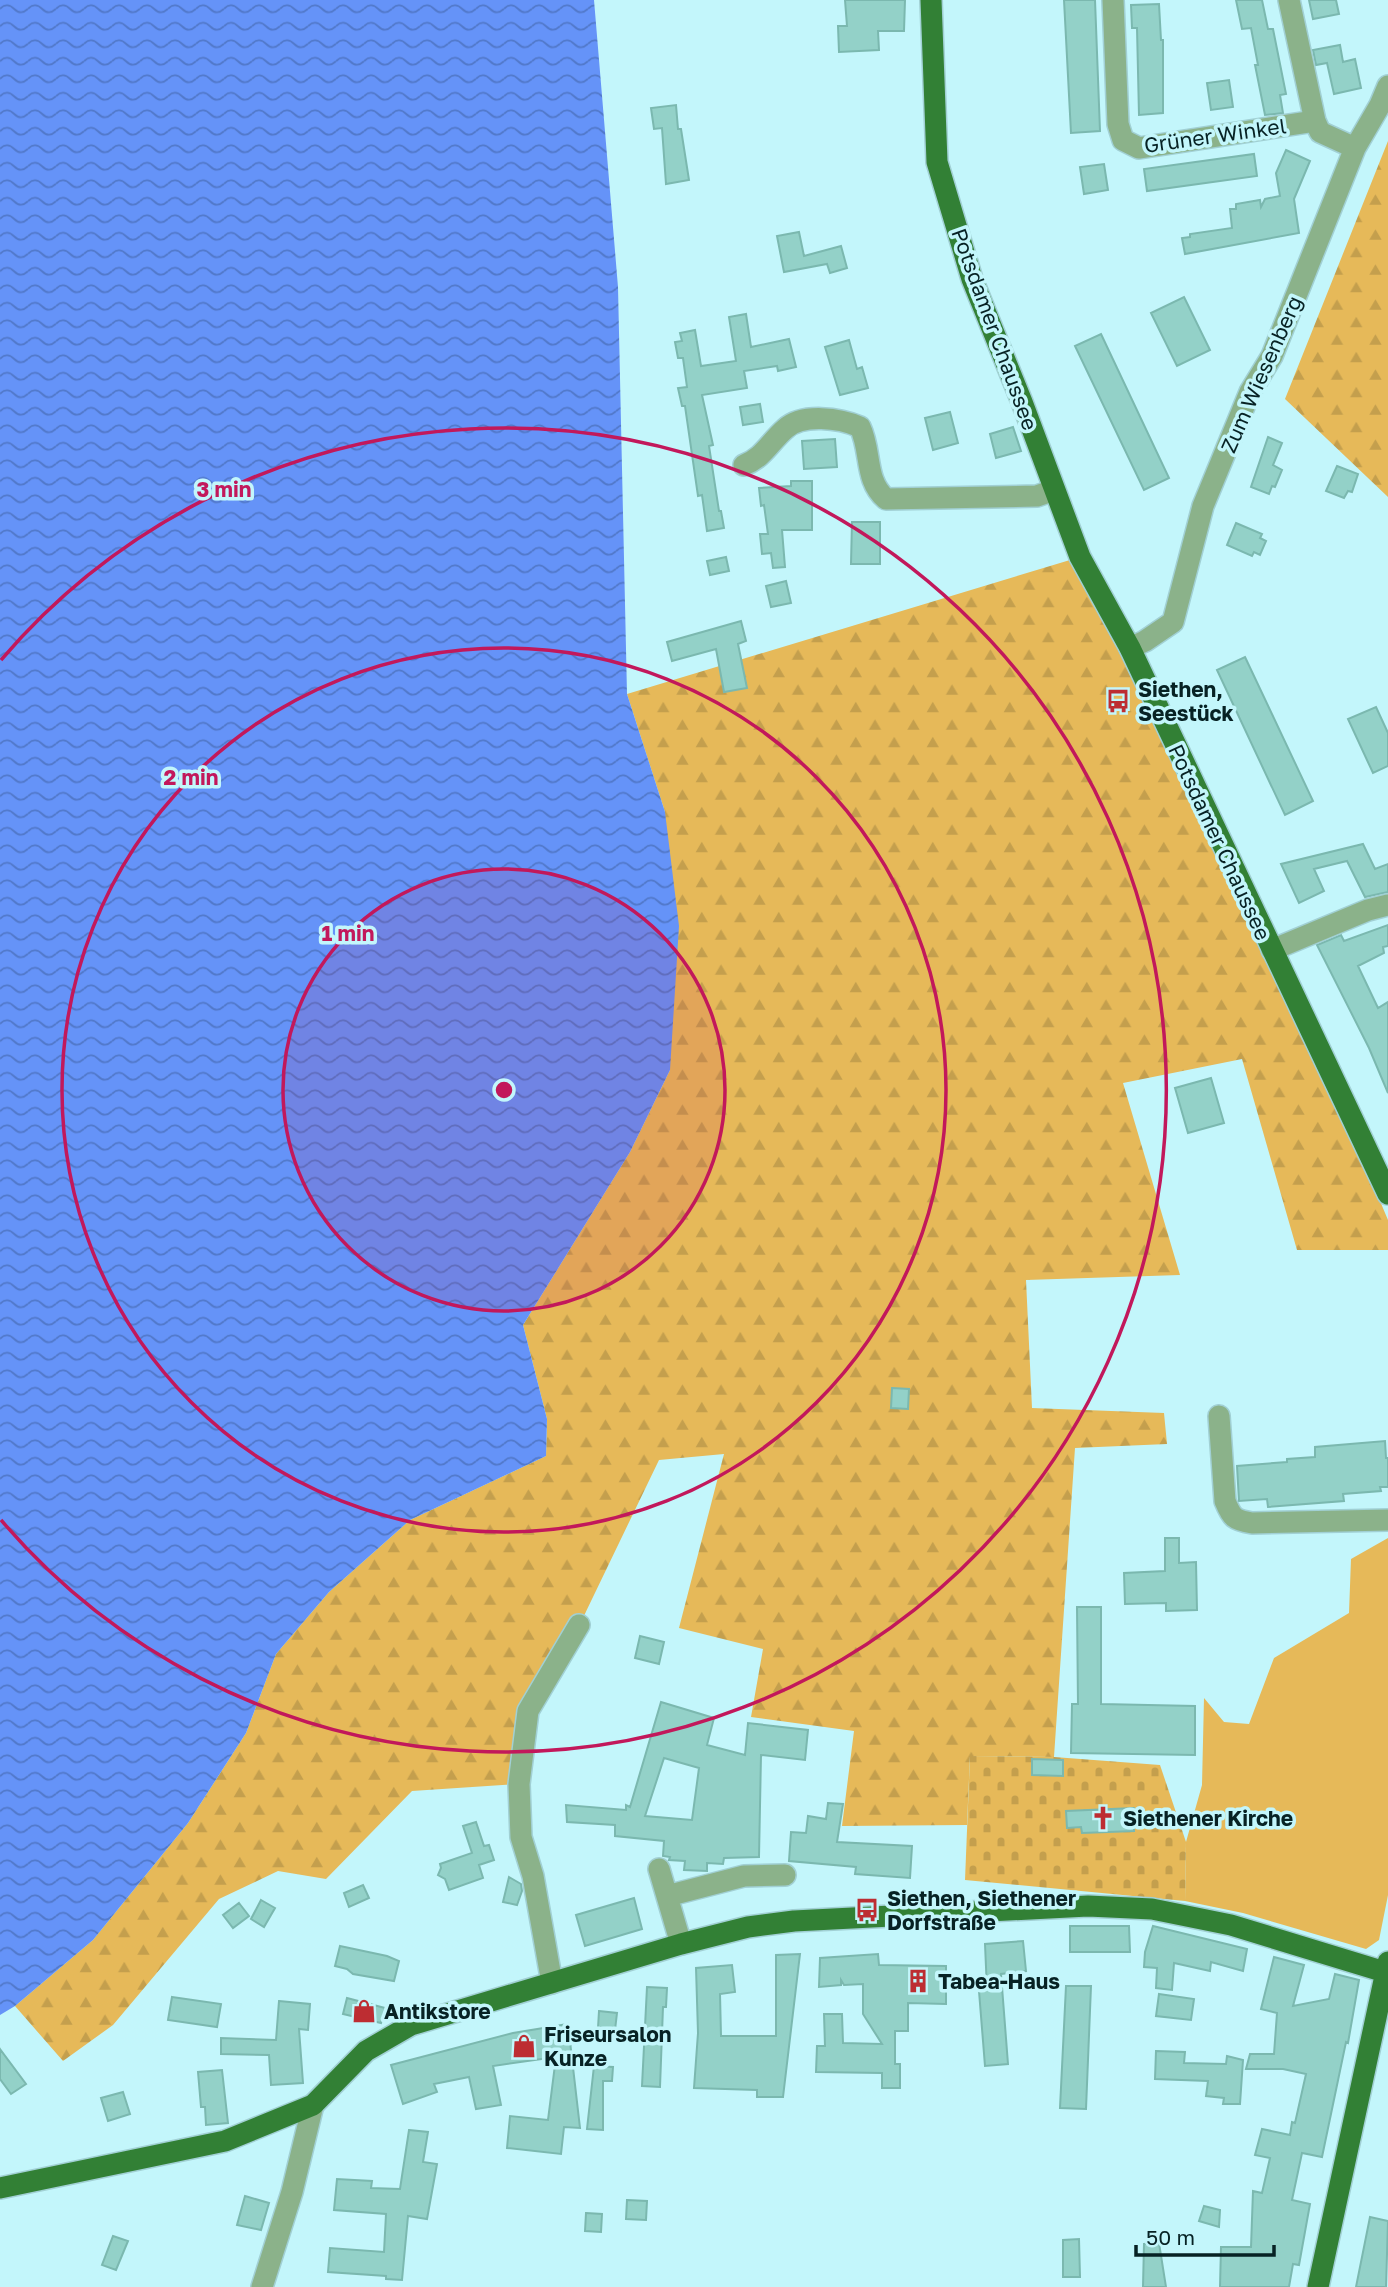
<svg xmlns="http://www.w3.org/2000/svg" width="1388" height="2287" font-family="'Golos Text',sans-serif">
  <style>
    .grass { fill: #e6b959 }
    .forest { fill: url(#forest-firs) }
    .cemetery { fill: url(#cemetery-stones) }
    .water { fill: url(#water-waves) }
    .building { fill: #93d1c8; stroke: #7bb8af; stroke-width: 2; fill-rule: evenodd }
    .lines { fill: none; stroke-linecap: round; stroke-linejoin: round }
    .minor-casing { stroke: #a1d0d4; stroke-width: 24 }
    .major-casing { stroke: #a1d0d4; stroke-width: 24 }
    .minor { stroke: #8bb28a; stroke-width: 21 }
    .major { stroke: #328035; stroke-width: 21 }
    .ring { fill: none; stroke: #c2185b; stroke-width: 3.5 }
    .labels { text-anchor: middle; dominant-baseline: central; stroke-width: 7; stroke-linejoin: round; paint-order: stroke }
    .street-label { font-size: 21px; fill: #072224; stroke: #c3f6fb }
    .poi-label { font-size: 21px; font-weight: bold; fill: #072224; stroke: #c3f6fb; text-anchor: start }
    .centre { fill: #c2185b; stroke: #c3f6fb; stroke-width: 3.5 }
    .ring-label { font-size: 21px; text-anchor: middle; font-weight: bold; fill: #c2185b; stroke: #c3f6fb; stroke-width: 7; stroke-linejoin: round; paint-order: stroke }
  </style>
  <defs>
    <pattern id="forest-firs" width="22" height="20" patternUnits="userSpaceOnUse" patternTransform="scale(1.75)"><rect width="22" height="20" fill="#e6b959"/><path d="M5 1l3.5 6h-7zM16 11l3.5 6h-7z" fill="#c49f4d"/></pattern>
    <pattern id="cemetery-stones" width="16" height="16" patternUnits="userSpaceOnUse" patternTransform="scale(1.75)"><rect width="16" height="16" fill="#e6b959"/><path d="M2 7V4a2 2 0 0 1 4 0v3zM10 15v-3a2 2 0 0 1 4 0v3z" fill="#c49f4d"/></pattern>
    <pattern id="water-waves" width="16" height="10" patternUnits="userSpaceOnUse" patternTransform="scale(1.75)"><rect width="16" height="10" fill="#6593f8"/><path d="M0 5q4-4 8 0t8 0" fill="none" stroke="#5178c9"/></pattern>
  </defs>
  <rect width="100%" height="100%" fill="#c3f6fb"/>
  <!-- grass -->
  <path class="grass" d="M1388 1538V1895L1379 1940 1366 1949 1243 1913 1185 1901 1186 1842 1202 1785 1204 1698 1224 1722 1249 1724 1274 1658 1349 1613 1351 1559Z"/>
  <!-- forest -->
  <path class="forest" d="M1388 141V497L1285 399Z
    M1080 557 1297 1004 1388 1220V1250H1297L1242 1059 1123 1083 1180 1275 1026 1280 1032 1408 1164 1413 1167 1444 1075 1448 1054 1757 970 1756 967 1825 842 1826 854 1731 751 1717 763 1649 679 1628 724 1454 659 1460 580 1624 528 1711 519 1784 412 1791 326 1879 278 1871 219 1899 113 2025 63 2061 15 2006 93 1940 188 1823 246 1733 276 1654 329 1592 410 1520 546 1456 547 1419 523 1325 630 1152 670 1070 665 812 627 694Z"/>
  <!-- cemetery -->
  <path class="cemetery" d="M970 1756 1054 1757 1160 1765 1186 1842 1185 1901 965 1880Z"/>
  <!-- water -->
  <path class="water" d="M0 0H594L618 287 627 694 665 812 679 926 670 1070 630 1152 523 1325 547 1419 546 1456 410 1520 329 1592 276 1654 246 1733 188 1823 93 1940 15 2006 0 2015Z"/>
  <!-- building -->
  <path class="building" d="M845 0H905L904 31H878L879 50 839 52 838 26H847Z
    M1064 0H1095L1100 131 1071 133Z
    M1236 0H1262L1268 29H1273L1286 94 1280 95 1283 113 1265 115 1255 65H1258L1251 28 1242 29Z
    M1309 0H1336L1339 14 1313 19Z
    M1159 4 1161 40H1163V113L1139 115 1137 28H1132L1131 5Z
    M1340 45 1343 62 1355 59 1361 88 1334 94 1327 63 1316 65 1313 50Z
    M1229 80 1233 107 1211 110 1207 83Z
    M676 105 678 129H681L689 180 666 184 662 128 654 129 651 108Z
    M1286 150 1310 161 1294 199 1299 233 1185 254 1182 238 1190 237V234L1232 228 1230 209H1236V204L1260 200 1261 207 1265 199 1280 196 1276 173Z
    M1254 154 1257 176 1147 191 1144 169Z
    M1104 164 1108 190 1084 194 1080 167Z
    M799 232 804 256 841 246 847 268 830 273 827 264 784 272 777 236Z
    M1184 297 1210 350 1177 366 1151 313Z
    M746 314 751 347 789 339 796 367 778 371 777 366 744 371 747 388 702 395 713 445 709 446 719 511H721L724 528 707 531 702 495 698 496 685 406H682L678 388 687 387 683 358H678L675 342 682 341 680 333 695 330 701 366 736 361 729 317Z
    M1101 334 1169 478 1144 490 1075 346Z
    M849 340 857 369 862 367 868 388 840 395 825 347Z
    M760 404 763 422 743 425 740 407Z
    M950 412 958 443 933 450 925 418Z
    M1013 427 1021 451 996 458 990 434Z
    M1268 437 1282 443 1273 465 1282 470 1275 487 1272 486 1269 494 1251 487Z
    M835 439 837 467 804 469 802 441Z
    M1337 466 1358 474 1352 492 1348 491 1344 498 1326 491Z
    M791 481H812V530H782L785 567 773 568 771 553 762 554 760 534H768L764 505 761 506 759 488 791 486Z
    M852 522H880V564H851Z
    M1236 523 1262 534 1260 538 1266 541 1260 555 1254 552 1252 556 1227 545Z
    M726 557 729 571 710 575 707 561Z
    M786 581 791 603 771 607 766 586Z
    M741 621 746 641 738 644 747 688 724 692 716 649 672 661 667 642Z
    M1245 657 1313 801 1285 815 1217 670Z
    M1376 707 1388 733V766L1373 773 1348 719Z
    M1363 844 1375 869 1388 864V892L1365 897 1347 861 1314 869 1324 891 1299 903 1281 864Z
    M1388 925V946L1383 947 1384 953 1358 966 1378 1008 1388 1002V1093L1369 1048 1317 945 1341 935 1344 941Z
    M1211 1078 1224 1123 1188 1133 1175 1088Z
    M892 1388 909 1389 908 1409 891 1408Z
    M1385 1441 1386 1458H1388V1487H1380L1381 1491 1343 1494 1344 1501 1268 1507 1267 1499 1239 1501 1237 1466 1287 1462V1459L1315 1457V1447Z
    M1165 1538H1179V1563L1196 1562 1197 1610 1166 1611V1603L1125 1604 1124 1573 1165 1571Z
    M1077 1607H1101V1704L1195 1706V1755L1071 1753 1072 1704H1078Z
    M640 1636 664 1642 659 1664 635 1658Z
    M661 1702 714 1718 707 1745 745 1755 748 1723 808 1730 805 1760 761 1755 759 1857 724 1858 723 1864 707 1863V1871L684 1870 685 1861 669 1860 670 1857 663 1856 664 1841 615 1836V1825L567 1822 566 1805 626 1810V1805L630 1807ZM664 1758 699 1768 692 1820 645 1816Z
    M1032 1759 1063 1760V1776L1032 1775Z
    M828 1803 843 1804 837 1842 912 1846 910 1878 855 1874 856 1867 789 1861 791 1832 806 1833 808 1816 826 1819Z
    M1134 1808 1140 1816 1134 1826V1831L1082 1833 1081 1827 1067 1828 1066 1811Z
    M476 1822 484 1846 489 1845 494 1860 479 1865 483 1878 449 1890 445 1879 438 1875 441 1868 440 1864 472 1853 463 1826Z
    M509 1877 521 1884 522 1891 517 1905 503 1902Z
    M363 1885 369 1898 349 1907 344 1893Z
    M634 1898 642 1929 585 1946 576 1915Z
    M261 1900 275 1908 264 1927 251 1919Z
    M239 1903 249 1916 233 1928 223 1915Z
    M1070 1926H1129L1130 1952H1070Z
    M1153 1926 1247 1949 1243 1971 1211 1962 1210 1971 1174 1963 1172 1990 1156 1988 1157 1968 1144 1967 1145 1952Z
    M1023 1941 1026 1971 1001 1974 1008 2064 985 2066 979 1991 987 1990 985 1944Z
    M340 1946 387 1956 399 1961 394 1981 353 1974 347 1969 335 1966Z
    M800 1954 783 2097H757V2090L694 2088 698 2033 696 1968 732 1965 735 1992 720 1994 721 2036H776V1955Z
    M878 1954 879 1965 946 1966V2004L908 2003V2031H895V2064H900V2088H882V2073L816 2072 817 2046H825L824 2014H842L843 2043 882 2044 863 2014V1984L844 1985 841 1980V1985L819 1987 820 1958Z
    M1274 1957 1304 1965 1293 2006 1329 1999 1335 1974 1359 1980 1348 2043 1346 2042 1322 2157 1302 2153 1292 2200 1310 2204 1299 2265 1293 2264 1289 2287H1220L1221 2247H1251L1253 2191 1262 2193 1270 2158 1255 2155 1262 2129 1290 2135 1292 2122 1295 2123 1306 2074 1283 2069H1246L1250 2054H1274L1277 2013 1261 2009Z
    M1066 1986H1091L1086 2109 1060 2108Z
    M647 1987 667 1988 666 2007H663L660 2087 642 2086Z
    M1159 1994 1194 1999 1191 2020 1156 2016Z
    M172 1997 221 2004 217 2027 168 2020Z
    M347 1998 385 2008 381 2023 343 2014Z
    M279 2001 310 2004 308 2030 299 2029 303 2083 271 2085 269 2055 221 2054V2038L276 2040Z
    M599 2011 617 2013 615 2030 598 2028Z
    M568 2024 580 2128 564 2127 561 2154 507 2148 510 2116 548 2120 556 2057 493 2066 501 2105 476 2109 469 2077 434 2084 437 2092 403 2104 391 2065 513 2033Z
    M0 2049 26 2084 11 2094 0 2079Z
    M1156 2051 1185 2052 1184 2063 1226 2064 1227 2056 1243 2060 1240 2104H1223L1224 2098 1206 2096 1208 2081 1155 2079Z
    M594 2066 613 2067 612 2081H603V2130L587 2129Z
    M222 2070 228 2123 206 2125 205 2107H201L198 2072Z
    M123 2092 130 2114 108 2121 101 2098Z
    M409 2130 428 2132 423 2162 437 2164 427 2219 408 2216 402 2280 386 2279V2276L328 2272 330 2248 384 2252 386 2214 334 2210 337 2179 372 2181 371 2188 400 2189Z
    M245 2196 269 2203 261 2230 237 2225Z
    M627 2200 647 2201 646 2220 626 2219Z
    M1204 2206 1220 2210 1219 2227 1199 2221Z
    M586 2213 602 2214 601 2232 585 2231Z
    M1370 2217 1388 2221 1386 2287H1356Z
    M113 2236 128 2241 116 2270 102 2265Z
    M1079 2239 1080 2277H1063V2240Z
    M1159 2243 1166 2287H1143L1144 2244Z"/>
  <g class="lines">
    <!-- minor casing -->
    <g class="minor-casing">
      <path id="minor" d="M1113 0 1118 124 1123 140 1139 148 1315 121 1320 132 1355 148
        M1289 0 1315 121
        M744 465C763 458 770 442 785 429 802 413 840 418 860 427 872 452 864 480 886 499L1037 496 1054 490
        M1130 648 1145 641 1173 622 1203 506 1250 392 1272 356 1355 148 1380 105 1388 86
        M1272 950 1368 910 1388 905
        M1219 1416 1225 1501C1232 1518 1234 1520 1252 1523L1388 1520
        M659 1869 681 1944
        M667 1896 744 1876 785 1875
        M552 1983 533 1876 521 1837 519 1784 528 1711 579 1625
        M262 2287 292 2192 313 2105"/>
    </g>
    <!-- major casing -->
    <g class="major-casing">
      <path id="major" d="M931 0 937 162 972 279 1022 402 1080 557 1130 648 1388 1194
        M0 2188 225 2141 313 2105 366 2051 411 2025 681 1944 748 1927 794 1921 1088 1906 1152 1909 1231 1925 1388 1973
        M1318 2287 1388 1962"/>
    </g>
    <!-- minor -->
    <use href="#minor" class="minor"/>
    <!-- major -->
    <use href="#major" class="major"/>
  </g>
  <!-- distance rings -->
  <circle cx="504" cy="1090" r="221" fill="#c2185b" fill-opacity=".12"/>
  <g class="ring">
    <circle cx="504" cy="1090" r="221"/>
    <circle cx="504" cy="1090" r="442"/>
    <path d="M1 660A662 662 0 1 1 1 1520"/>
  </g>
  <!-- icons -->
  <defs>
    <g id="bus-bare" transform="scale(1.89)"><path d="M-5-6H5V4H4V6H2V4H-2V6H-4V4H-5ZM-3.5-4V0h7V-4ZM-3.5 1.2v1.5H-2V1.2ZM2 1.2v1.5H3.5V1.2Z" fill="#bd2d32" stroke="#c3f6fb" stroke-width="2.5" paint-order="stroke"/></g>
    <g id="church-bare" transform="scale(1.89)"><path d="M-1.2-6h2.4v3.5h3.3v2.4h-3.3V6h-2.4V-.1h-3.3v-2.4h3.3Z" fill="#bd2d32" stroke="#c3f6fb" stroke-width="2.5" paint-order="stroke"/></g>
    <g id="building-bare" transform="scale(1.89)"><path d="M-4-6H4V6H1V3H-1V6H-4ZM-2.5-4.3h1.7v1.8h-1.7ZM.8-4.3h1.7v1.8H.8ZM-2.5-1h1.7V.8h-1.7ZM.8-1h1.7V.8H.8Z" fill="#bd2d32" stroke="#c3f6fb" stroke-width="2.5" paint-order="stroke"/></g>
    <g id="shop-bare" transform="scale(1.89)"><path d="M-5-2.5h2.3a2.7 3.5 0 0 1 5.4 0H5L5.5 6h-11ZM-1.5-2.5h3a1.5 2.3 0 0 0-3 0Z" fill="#bd2d32" stroke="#c3f6fb" stroke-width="2.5" paint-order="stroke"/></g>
  </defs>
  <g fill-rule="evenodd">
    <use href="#bus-bare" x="1118" y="701"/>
    <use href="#church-bare" x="1103" y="1818"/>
    <use href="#bus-bare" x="867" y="1910"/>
    <use href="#building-bare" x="918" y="1981"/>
    <use href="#shop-bare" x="364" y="2011"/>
    <use href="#shop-bare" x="524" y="2046"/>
  </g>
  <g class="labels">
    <!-- street labels -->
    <g class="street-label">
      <text transform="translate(1215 135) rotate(-8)">Grüner Winkel</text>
      <text transform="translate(995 329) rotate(70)">Potsdamer Chaussee</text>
      <text transform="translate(1261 374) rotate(-66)">Zum Wiesenberg</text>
      <text transform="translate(1220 842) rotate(65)">Potsdamer Chaussee</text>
    </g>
    <!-- poi labels -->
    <g class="poi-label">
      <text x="1138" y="689">Siethen,<tspan x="1138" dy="24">Seestück</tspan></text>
      <text x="1123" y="1818">Siethener Kirche</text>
      <text x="887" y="1898">Siethen, Siethener<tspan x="887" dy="24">Dorfstraße</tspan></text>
      <text x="938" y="1981">Tabea-Haus</text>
      <text x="384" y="2011">Antikstore</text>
      <text x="544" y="2034">Friseursalon<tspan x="544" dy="24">Kunze</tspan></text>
    </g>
  </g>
  <circle cx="504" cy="1090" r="10" class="centre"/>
  <g class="ring-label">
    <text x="224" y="497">3 min</text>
    <text x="191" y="785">2 min</text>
    <text x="348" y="941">1 min</text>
  </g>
  <!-- scale -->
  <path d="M1136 2245v10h138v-10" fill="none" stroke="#072224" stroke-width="3.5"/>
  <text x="1146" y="2245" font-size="21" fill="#072224" stroke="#c3f6fb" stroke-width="5" paint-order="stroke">50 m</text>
</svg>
